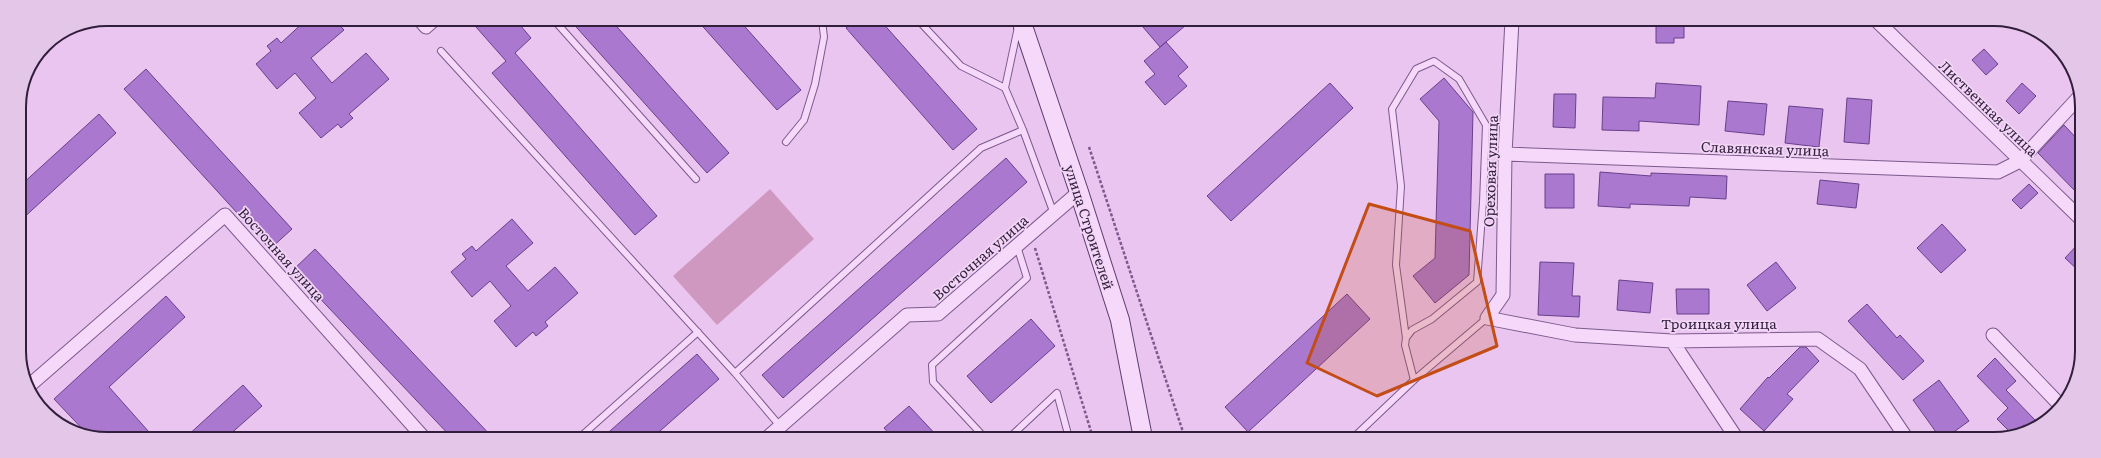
<svg xmlns="http://www.w3.org/2000/svg" width="2101" height="458" font-family="Literata,serif">
  <style>
    .green { fill: #cf98c0 }
    .building { fill: #aa79cf; stroke: #693f8c }
    .lines { fill: none; stroke-linecap: round; stroke-linejoin: round }
    .lane-casing { stroke: #7c5a8c; stroke-width: 8 }
    .street-casing { stroke: #7c5a8c; stroke-width: 15 }
    .secondary-casing { stroke: #5c3d6d; stroke-width: 20 }
    .path { stroke: #7c5a8c; stroke-width: 2.5; stroke-dasharray: 3 2; stroke-linecap: butt }
    .lane { stroke: #f5d8fa; stroke-width: 6 }
    .street { stroke: #f5d8fa; stroke-width: 13 }
    .secondary { stroke: #f5d8fa; stroke-width: 18 }
    .marked { fill: #c34d15; fill-opacity: 0.2; stroke: #c34d15; stroke-width: 3; stroke-linejoin: round }
    .labels { text-anchor: middle; dominant-baseline: central; stroke-width: 3.5; stroke-linejoin: round; paint-order: stroke }
    .street-label { font-size: 14px; fill: #311e3b; stroke: #f2d5f7 }
    .rim { fill: none; stroke: #311e3b; stroke-width: 2 }
  </style>
  <rect width="100%" height="100%" fill="#e9c5f0"/>
  <!-- green -->
  <path class="green" d="M770 189 814 239 717 325 673 276Z"/>
  <!-- building -->
  <path class="building" d="M307 19H334L344 30 311 58 332 83 366 53 389 79 349 114 353 118 341 128 338 124 321 138 299 113 316 98 295 73 277 89 256 64 271 51 267 46 277 38 281 43Z
    M485 19H515L531 38 515 53 657 216 635 235 492 73 506 61 476 27Z
    M569 19H610L729 153 707 173Z
    M697 20H739L801 90 777 110Z
    M856 20H880L977 129 953 150 846 28Z
    M1137 20H1192L1160 47Z
    M1656 20H1684V38H1674V43H1656Z
    M1166 42 1188 67 1178 76 1187 86 1165 105 1145 82 1155 74 1144 61Z
    M1984 49 1998 64 1986 75 1972 60Z
    M146 69 292 229 270 249 124 89Z
    M1444 78 1473 112 1469 275 1435 303 1413 276 1435 258 1439 121 1420 99Z
    M1330 83 1353 108 1231 221 1207 196Z
    M1656 83 1701 86 1699 125 1639 121V131L1602 130 1603 97 1655 98Z
    M2022 83 2036 96 2019 114 2006 101Z
    M1554 94H1576L1575 128 1553 127Z
    M1847 98 1872 100 1869 144 1844 142Z
    M1728 101 1767 104 1764 135 1725 131Z
    M1789 106 1823 109 1819 147 1785 143Z
    M99 114 116 133 20 221V186Z
    M2064 125 2080 142V196L2038 153Z
    M1006 158 1027 182 783 398 762 375Z
    M1600 172 1651 176V173L1727 176 1726 199 1690 197 1689 206 1630 204V208L1598 206Z
    M1545 174H1574V208H1545Z
    M1820 180 1859 184 1856 208 1817 204Z
    M2029 184 2038 193 2021 209 2012 200Z
    M512 219 533 243 506 266 528 291 555 267 578 293 545 322 548 326 536 336 533 332 516 347 494 321 511 306 490 281 472 297 451 272 466 259 462 254 472 246 476 251Z
    M1942 224 1966 250 1941 273 1917 248Z
    M2080 242V272L2065 258Z
    M315 249 493 438H452L293 270Z
    M1540 262 1574 263 1572 296H1580L1579 317 1538 315Z
    M1776 262 1796 288 1767 311 1747 285Z
    M1619 280 1653 283 1650 313 1617 310Z
    M1676 289H1709V314H1677Z
    M1347 294 1370 319 1248 432 1225 407Z
    M166 296 185 317 109 387 149 432 144 437H90L54 399Z
    M1867 304 1897 338 1900 335 1924 361 1903 380 1848 321Z
    M1031 319 1055 346 991 403 967 376Z
    M1800 347H1806L1819 361 1787 394 1793 399 1764 431 1740 409 1768 377 1769 378Z
    M697 354 719 379 652 438H602Z
    M1995 358 2016 381 2006 390 2035 420 2028 427 2024 425 2012 434 1997 419 2008 408 1977 376Z
    M1939 380 1969 421 1944 439H1941L1913 400Z
    M243 385 262 406 227 437H186Z
    M909 406 939 438H893L884 428Z"/>
  <g class="lines">
    <!-- lane casing -->
    <g class="lane-casing">
      <path id="lane" d="M553 19 696 179
        M918 20 961 66 1005 88
        M1018 27 1005 88 1023 130 1054 214
        M441 51 735 373
        M786 142 804 120 815 84 824 37 822 20
        M1406 338 1412 330 1432 319 1477 282 1483 202 1486 125 1459 79 1434 61 1416 69 1392 109 1401 186 1396 265 1406 338 1405 345 1414 380
        M780 426 735 373 981 148 1023 130
        M579 438 698 332
        M985 438 933 382 932 365 1027 278 1017 246
        M1009 438 1057 393 1069 438
        M1353 438 1414 380 1487 318"/>
    </g>
    <!-- street casing -->
    <g class="street-casing">
      <path id="street" d="M419 19 426 27 435 19
        M1512 20 1505 154 1503 295 1487 318 1575 335 1672 341 1818 339 1860 369 1907 439
        M1877 21 2080 218
        M1505 154 1998 172 2020 161 2080 96
        M1993 335 2059 404
        M1672 341 1737 439
        M30 385 225 215 424 438
        M767 438 907 315 938 314 1079 192"/>
    </g>
    <!-- secondary casing -->
    <g class="secondary-casing">
      <path id="secondary" d="M1021 20 1079 192 1120 320 1143 438"/>
    </g>
    <!-- path -->
    <path class="path" d="M1089 147 1185 438
      M1035 248 1093 438"/>
    <!-- lane -->
    <use href="#lane" class="lane"/>
    <!-- street -->
    <use href="#street" class="street"/>
    <!-- secondary -->
    <use href="#secondary" class="secondary"/>
  </g>
  <!-- marked area -->
  <path class="marked" d="M1369 204 1470 231 1497 346 1377 396 1307 363Z"/>
  <g class="labels">
    <!-- street labels -->
    <g class="street-label">
      <text transform="translate(1989 108) rotate(44)">Лиственная улица</text>
      <text transform="translate(1765 148) rotate(2)">Славянская улица</text>
      <text transform="translate(1490 171) rotate(-88)">Ореховая улица</text>
      <text transform="translate(1090 227) rotate(72)">улица Строителей</text>
      <text transform="translate(282 254) rotate(48)">Восточная улица</text>
      <text transform="translate(980 257) rotate(-41)">Восточная улица</text>
      <text x="1719" y="323">Троицкая улица</text>
    </g>
  </g>
  <!-- crop -->
  <path d="M0 0H2101V458H0ZM107 26H1994A81 81 0 0 1 2075 107V351A81 81 0 0 1 1994 432H107A81 81 0 0 1 26 351V107A81 81 0 0 1 107 26Z" fill="#e3c6e8" fill-rule="evenodd"/>
  <path class="rim" d="M107 26H1994A81 81 0 0 1 2075 107V351A81 81 0 0 1 1994 432H107A81 81 0 0 1 26 351V107A81 81 0 0 1 107 26Z"/>
</svg>
